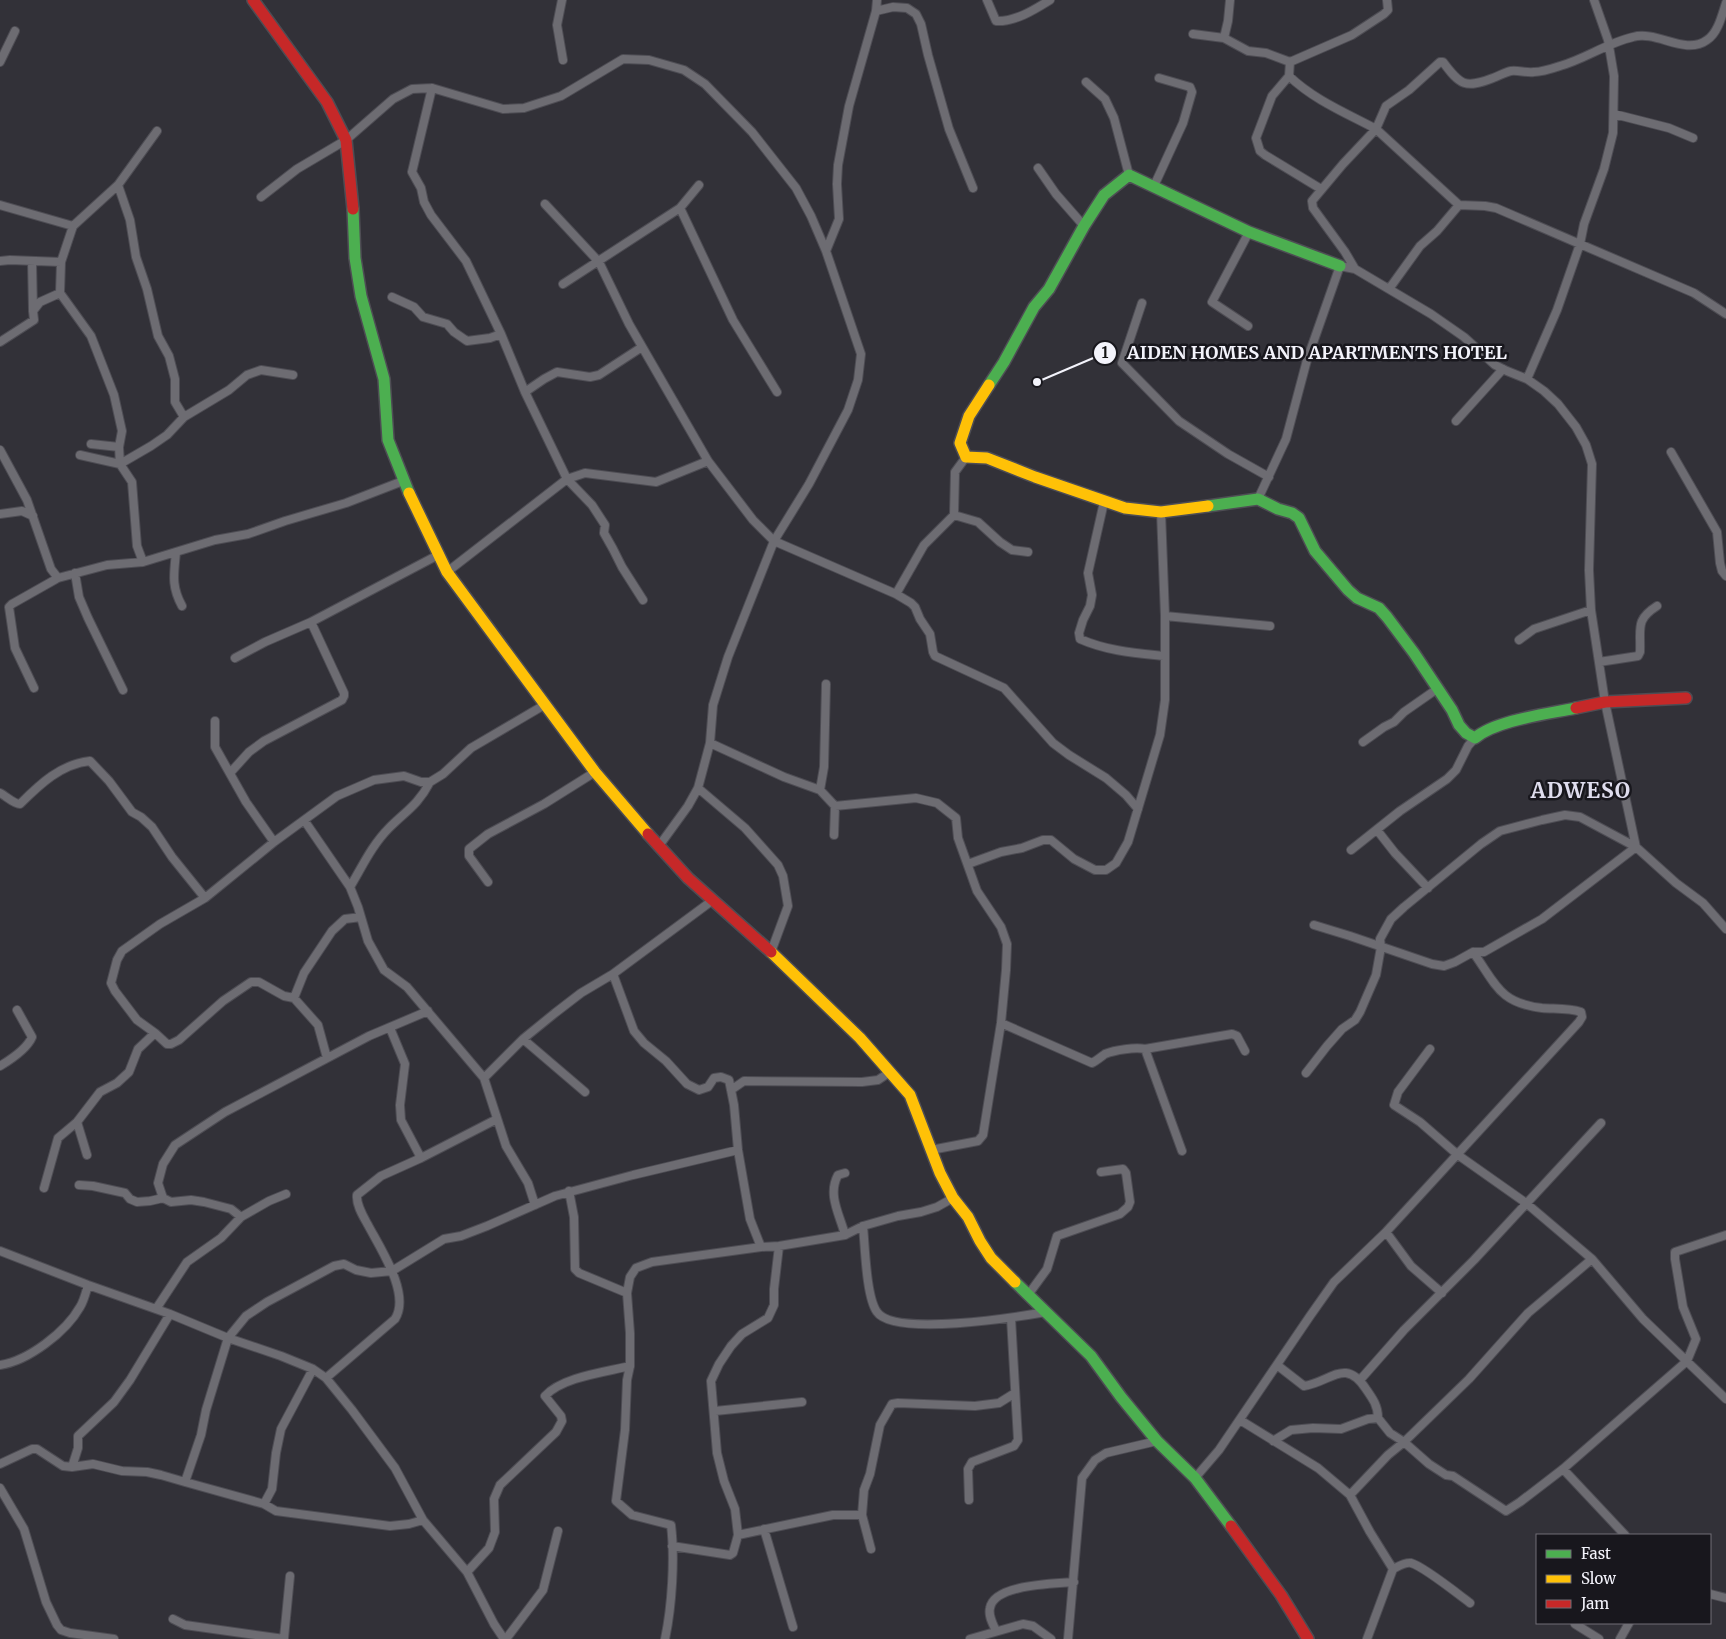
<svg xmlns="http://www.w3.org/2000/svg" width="1726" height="1639" font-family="Merriweather,serif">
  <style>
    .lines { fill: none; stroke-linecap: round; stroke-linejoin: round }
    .street-casing { stroke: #4e4d54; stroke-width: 10 }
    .fast-casing { stroke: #4e4d54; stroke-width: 14 }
    .slow-casing { stroke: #4e4d54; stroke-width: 14 }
    .jam-casing { stroke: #4e4d54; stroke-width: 14 }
    .street { stroke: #6d6c72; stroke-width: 8 }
    .fast { stroke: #4caf50; stroke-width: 11 }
    .slow { stroke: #ffc107; stroke-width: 11 }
    .jam { stroke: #c62828; stroke-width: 11 }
    .labels { text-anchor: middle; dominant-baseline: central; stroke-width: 5; stroke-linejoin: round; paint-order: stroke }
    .district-label { font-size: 21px; font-weight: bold; letter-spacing: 1px; fill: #dfddee; stroke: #18171d }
    .leader { fill: none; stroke: #f3f3fb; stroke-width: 2 }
    .callout-dot { fill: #f3f3fb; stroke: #18171d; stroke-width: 2 }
    .mark-label { font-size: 15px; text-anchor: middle; font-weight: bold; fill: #111 }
    .callout-label { font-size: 18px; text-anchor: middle; font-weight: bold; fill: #f3f3fb; stroke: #18171d; stroke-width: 5; stroke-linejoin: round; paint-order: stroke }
  </style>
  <rect width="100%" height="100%" fill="#323138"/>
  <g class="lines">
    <!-- street casing -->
    <g class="street-casing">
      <path id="street" d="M562 0 557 25 563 60
        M987 0 996 21C1015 22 1034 10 1050 0
        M876 11 893 7 907 8 916 14 921 24 928 55 949 129 973 188
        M1193 34 1224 38 1248 51 1266 53 1290 62
        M1224 38 1228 21 1230 0
        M0 62 15 31
        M1289 76C1314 100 1346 113 1376 129L1386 106 1409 90 1440 62H1443C1460 85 1465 89 1493 78 1499 76 1505 72 1511 71 1518 70 1526 73 1534 72 1542 72 1551 69 1560 66 1585 59 1607 43 1633 37 1657 30 1685 56 1707 40 1718 33 1722 15 1726 3
        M1086 82 1105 99 1114 118 1129 175
        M432 88 412 172 421 188 424 202 431 215 466 261 501 334 525 392 567 479 585 473 656 482 708 461
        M1614 114 1669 128 1693 138
        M1038 168 1056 194 1084 226
        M118 185 130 220 136 257 147 289 158 336 169 356 175 379V402L184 417
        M1154 186 1183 123 1192 92 1190 87 1159 78
        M1321 189 1265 155 1260 151 1256 138 1272 96 1289 76 1290 62 1352 35 1384 14 1388 10 1387 0
        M261 197 297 169 346 140 393 99 412 89 432 88 503 109 524 108 561 96 623 59 649 60 684 70 705 84 752 132 796 188 811 216 826 251
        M545 204 599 262 629 324 708 461 753 520 774 541 896 594 911 603 915 607 920 619 930 634 933 652 935 656 1004 688 1053 743 1069 755 1106 778 1126 795 1138 809
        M0 205 73 226
        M680 208 733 320 777 392
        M0 261 10 260 61 262
        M32 261 33 311
        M563 284 680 208 699 185
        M1389 289 1420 246 1437 231 1459 205
        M392 297 414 307 423 317 447 324 454 332 467 341 490 338 501 334
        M1142 303 1122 363 1179 421 1228 454 1269 477
        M1726 314 1694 293 1496 208 1485 206 1459 205 1376 129 1343 164 1312 201 1313 208 1345 252 1355 269 1431 314 1464 337 1495 365 1507 371 1527 379 1544 391 1558 404 1576 427 1586 445 1592 464 1589 570 1591 610 1605 702 1636 847 1676 883 1703 903 1726 929
        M1248 326 1212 302 1249 232
        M0 342 34 320 33 311 40 302 60 293
        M1527 379 1557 310 1580 244 1584 224 1604 169 1613 133 1614 76 1608 40 1594 0
        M525 392 544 379 557 372 590 377 599 375 642 347
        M1456 421 1503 369
        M91 444 119 447
        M0 450 27 500 51 569 58 578
        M1671 452 1717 532 1720 563 1722 571 1726 576
        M80 455 120 464 151 446 167 435 184 417 229 390 247 375 261 370 293 375
        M1258 499 1286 439 1307 360 1340 266 1355 269
        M1104 502 1088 573 1092 595 1090 606 1083 620 1079 633 1080 639C1107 651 1135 653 1164 656
        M0 514 22 511 33 516
        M954 515 978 522 1000 542 1012 550 1028 552
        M176 552C174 574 171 586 182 606
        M143 562 137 546 132 482 120 464 119 447 122 431 114 395 91 336 60 293 61 262 73 226 118 185 157 131
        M447 572 567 479 592 505 605 525 604 533 613 549 622 567 643 600
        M75 573 79 597 88 618 123 690
        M896 594 924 545 954 515 955 472 966 457
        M1165 616 1270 626
        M1519 640 1534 629 1591 610
        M235 658 265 642 311 622 440 554
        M1599 662 1638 656 1640 652C1641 628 1635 620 1657 606
        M34 688 15 648 9 607 12 604 58 578 107 565 143 562 215 540 248 534 285 521 346 503 403 481
        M215 721V747L246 802 274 842
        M1363 742 1384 727 1394 722 1404 712 1437 689
        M710 743 784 777 820 790 835 806 834 835
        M230 773 249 752 264 741 342 700 344 696V693L311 622
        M698 788 745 828 778 865 783 876 788 906 771 952
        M820 790 824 767 826 684
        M0 793C6 796 14 804 20 804 40 784 61 764 90 761L109 781 132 812 141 817 152 827 172 857 205 898
        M835 806 916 798 937 803 956 818 958 838 977 891 1001 927 1007 944 1006 970 1001 1023 983 1135 978 1141 931 1150
        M304 820 350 887 358 907 368 941 384 970 407 987 484 1078 506 1146 528 1183 535 1205
        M1377 830 1395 853 1428 888
        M659 846 688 806 698 788 710 743 713 705 728 657 774 541 809 484 848 410 858 380 861 354 826 251 839 219 837 184 838 165 849 106 876 11 877 0
        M1351 850 1400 811 1447 779 1456 770 1468 746 1475 738
        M968 864 1001 852 1022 848 1043 840H1051L1074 859 1095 870H1106L1116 863 1128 842 1160 735 1165 700V616L1161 512
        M488 882 469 856V849L488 834 544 804 595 772
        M350 887C362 867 372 845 389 828 406 811 418 805 430 782
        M361 917 345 919 332 931 304 973 294 998 284 996 259 982H251L223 1001 179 1040 171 1044H167L155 1033 137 1020 115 991 111 983 117 960 122 951 160 924 205 898 274 842 337 796 374 780 404 776 421 782H430L443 774 471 748 546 704
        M613 974 634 1031 644 1043 666 1061 687 1084 699 1090 708 1087 714 1078 721 1077 729 1080 734 1105 738 1150 750 1219 761 1247
        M294 998 318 1025 327 1058
        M1001 1023 1092 1063C1096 1061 1101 1057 1105 1054 1115 1050 1135 1047 1145 1049L1232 1034 1237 1036 1245 1051
        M390 1028 405 1064 400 1105 401 1120 421 1158
        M523 1039 585 1092
        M1145 1049 1182 1151
        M1430 1049 1398 1092 1394 1105 1420 1122 1458 1155 1526 1203 1592 1259 1643 1319 1726 1399
        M0 1066C10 1060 27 1049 32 1037L17 1010
        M1306 1073 1327 1046 1342 1029 1355 1020 1360 1012 1376 975 1381 947 1380 939 1391 919 1404 907 1481 844 1500 831 1542 820 1565 815 1580 817 1636 847 1542 919 1484 952H1473L1455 962 1444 966 1432 964 1350 936 1314 925
        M484 1078 523 1039 555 1013 581 993 613 974 713 900
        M731 1090 744 1081 862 1082 878 1080 890 1072
        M87 1155 77 1122 100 1092 117 1083 129 1072 138 1049 155 1033
        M79 1185 93 1186 125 1193 130 1199 137 1202 150 1201 163 1198 171 1202 191 1200 204 1202 231 1209 241 1217
        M44 1188 58 1138 77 1122
        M569 1191 574 1217 575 1269 579 1273 627 1293
        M163 1198 158 1183 163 1164 175 1145 225 1112 369 1036 428 1011
        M863 1226C865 1245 866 1297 877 1312 894 1337 1017 1317 1046 1312
        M1386 1232 1411 1266 1442 1293
        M845 1235C840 1215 827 1195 838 1175L845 1173
        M0 1251 88 1285 170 1314 228 1338 281 1356 313 1369 326 1378 352 1410 395 1468 423 1520 467 1572 494 1624 504 1639
        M1028 1295 1047 1269 1057 1236 1120 1214 1128 1207 1130 1202 1126 1173 1123 1169 1101 1172
        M156 1309 187 1262 221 1238 241 1217 269 1201 286 1194
        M0 1365C28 1361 66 1332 80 1307 84 1301 86 1292 88 1285
        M1277 1365 1304 1386C1331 1382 1345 1357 1366 1389 1373 1399 1378 1406 1378 1418L1390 1433 1404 1442 1429 1464 1446 1475 1453 1476 1506 1511 1520 1502 1563 1469 1687 1361 1696 1339 1683 1307 1675 1259V1252L1726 1235
        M326 1378 395 1319C411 1294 380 1248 368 1225 363 1216 356 1205 357 1195L381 1176 421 1158 497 1119
        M1360 1380 1404 1330 1474 1260 1601 1123
        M715 1411 802 1402
        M1240 1420 1318 1468 1350 1495 1370 1532 1393 1569
        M1273 1441 1291 1430 1313 1428 1341 1429 1368 1419 1378 1418
        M0 1464 32 1449H37L63 1466 72 1467 93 1464 122 1471 147 1472 161 1475 185 1482 201 1435 206 1410 228 1338 246 1316 267 1302 334 1266 344 1264 356 1270 371 1273 392 1271 444 1239 461 1236 487 1226 555 1196 633 1175 738 1150
        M72 1467 78 1448V1436L114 1402 130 1380 170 1314
        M1563 1469 1625 1535
        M1195 1478 1219 1450 1310 1316 1334 1282 1386 1232 1579 1022 1582 1017 1581 1012C1569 1008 1555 1009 1542 1008 1499 1003 1496 984 1473 952
        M185 1482 264 1504 276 1511 390 1526 409 1524 423 1520
        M0 1488 24 1529 46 1602 57 1625 61 1630 70 1633 114 1639
        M1350 1495 1388 1455 1404 1442 1469 1379 1528 1313 1592 1259
        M969 1500 968 1469 972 1462 1014 1446 1018 1440 1011 1318
        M264 1504 272 1489 276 1453 281 1429 313 1369
        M764 1529 793 1627
        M738 1535 833 1515H862
        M672 1546 730 1555 733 1553 738 1535 735 1509 724 1481 717 1453 711 1381 719 1364 731 1346 742 1334 768 1318 774 1305V1289L779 1246
        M871 1549 862 1515 864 1490 870 1474 880 1425 892 1404 898 1403 975 1406 999 1403 1015 1393
        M467 1572 489 1548 495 1532 494 1499 500 1485 556 1432 562 1421 561 1416 545 1396C562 1377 606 1372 630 1366
        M1710 1594 1726 1598
        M173 1619 185 1625 284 1639
        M1575 1624 1599 1639
        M996 1631C993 1624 988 1616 990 1608 994 1584 1054 1584 1074 1582
        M284 1638 290 1576
        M506 1639 543 1590 558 1531
        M665 1639C672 1606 675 1558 671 1525L632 1515 616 1501 625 1430 627 1380 630 1366V1333L627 1293 630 1277 636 1268 652 1262 761 1247 779 1246 845 1235 863 1226 898 1216 921 1212 937 1207 953 1198
        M970 1639 1023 1624 1033 1626 1051 1639
        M1068 1639 1082 1478 1095 1460 1106 1453 1157 1441
        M1367 1639 1393 1569C1399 1566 1405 1562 1411 1563 1423 1566 1458 1594 1470 1603
        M1620 1639 1629 1623"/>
    </g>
    <!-- fast casing -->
    <g class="fast-casing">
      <path id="fast" d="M353 209 355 258 361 296 384 379 388 440 409 493
        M989 385 1004 362 1034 307 1049 289 1084 226 1104 195 1129 175 1249 232 1340 266
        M1208 506 1258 499 1278 509 1292 513 1299 518 1315 551 1348 590 1357 598 1379 608 1387 617 1414 653 1452 710 1459 725 1466 733 1475 738C1496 720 1548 714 1576 708
        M1015 1282 1091 1356 1121 1397 1157 1441 1195 1478 1231 1526"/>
    </g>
    <!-- slow casing -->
    <g class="slow-casing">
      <path id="slow" d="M989 385 969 416 960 443 966 457 987 458 1035 477 1125 508 1161 512 1208 506
        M409 493 447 572 595 772 648 834
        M771 952 860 1038 910 1095 940 1173 953 1198 968 1217 980 1241 991 1258 1015 1282"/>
    </g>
    <!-- jam casing -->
    <g class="jam-casing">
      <path id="jam" d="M253 0 327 102 346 140 353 209
        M1576 708 1605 702 1686 698
        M648 834 688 878 771 952
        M1231 1526 1281 1595 1308 1639"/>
    </g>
    <!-- street -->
    <use href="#street" class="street"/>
    <!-- fast -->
    <use href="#fast" class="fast"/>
    <!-- slow -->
    <use href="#slow" class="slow"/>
    <!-- jam -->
    <use href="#jam" class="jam"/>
  </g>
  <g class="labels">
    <!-- district labels -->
    <g class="district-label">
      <text x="1581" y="790">ADWESO</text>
    </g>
  </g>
  <!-- callouts -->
  <path class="leader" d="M1037 382L1105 353"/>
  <g class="callout-dot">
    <circle cx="1037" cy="382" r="5"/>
    <circle cx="1105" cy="353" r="12"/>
  </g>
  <g class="mark-label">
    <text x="1105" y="358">1</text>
  </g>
  <g class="callout-label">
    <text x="1317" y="359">AIDEN HOMES AND APARTMENTS HOTEL</text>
  </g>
  <!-- legend -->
  <rect x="1536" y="1534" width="175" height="90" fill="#18171d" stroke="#706f76"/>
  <rect x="1546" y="1550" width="25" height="8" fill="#4caf50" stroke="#706f76"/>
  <text x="1581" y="1559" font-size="15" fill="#f3f3fb">Fast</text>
  <rect x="1546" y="1575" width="25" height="8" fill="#ffc107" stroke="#706f76"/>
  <text x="1581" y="1584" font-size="15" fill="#f3f3fb">Slow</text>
  <rect x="1546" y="1600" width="25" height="8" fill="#c62828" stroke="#706f76"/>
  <text x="1581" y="1609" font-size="15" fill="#f3f3fb">Jam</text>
</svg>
